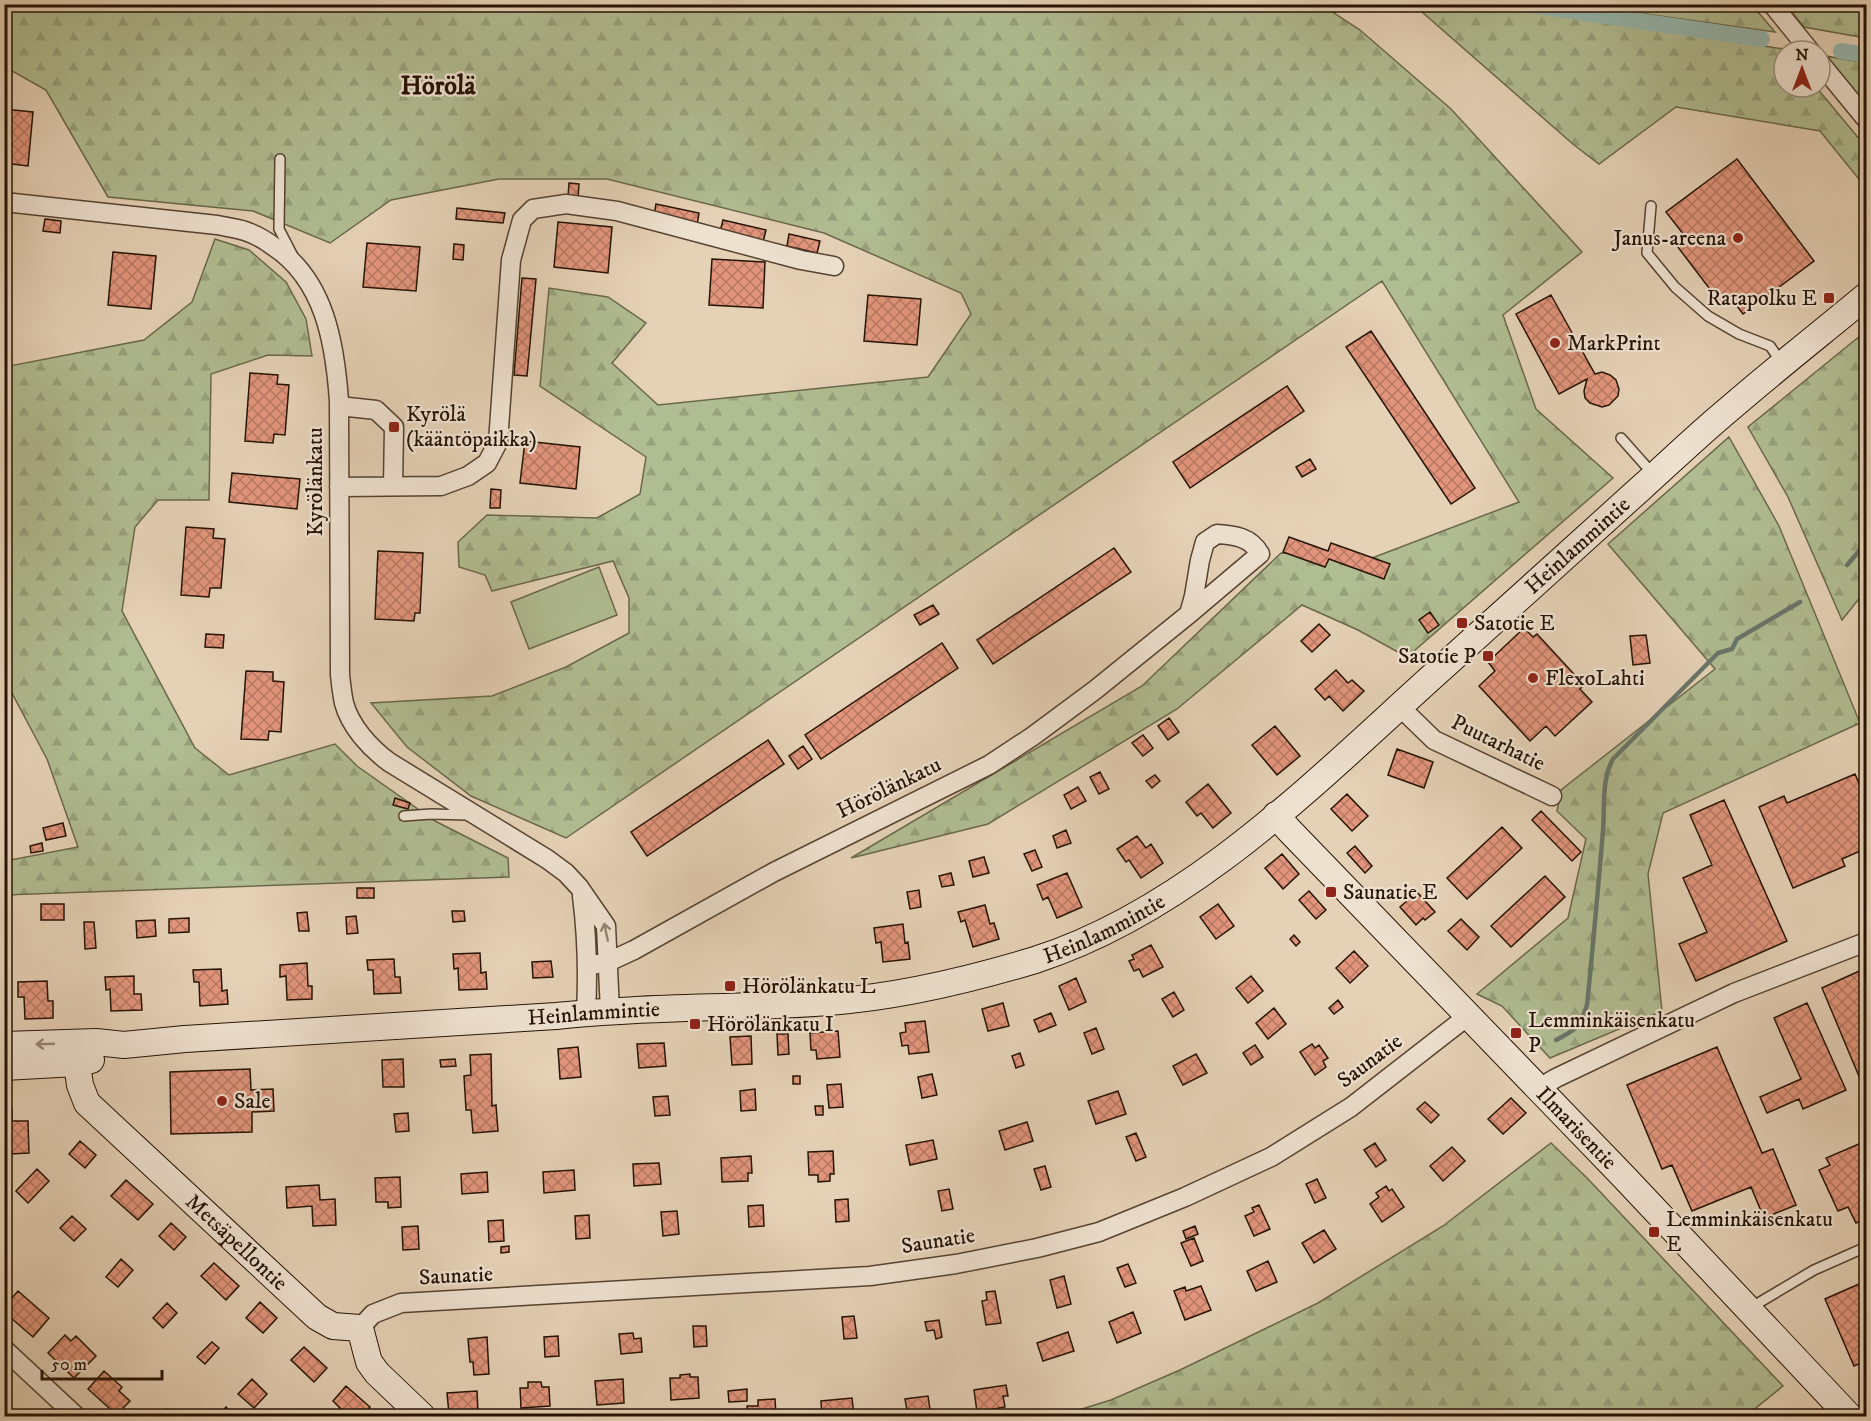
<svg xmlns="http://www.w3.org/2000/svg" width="1871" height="1421" font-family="'IM FELL DW Pica',serif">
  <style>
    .forest { fill: url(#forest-firs); stroke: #6a684a; stroke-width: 1.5 }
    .garden { fill: #b0bc91; stroke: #6a684a; stroke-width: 1.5 }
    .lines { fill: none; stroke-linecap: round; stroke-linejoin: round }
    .stream { stroke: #69756a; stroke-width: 4.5 }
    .canal { stroke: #96b7af; stroke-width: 16 }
    .building { fill: url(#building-cross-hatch); stroke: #251303; stroke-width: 1.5 }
    .lane-casing { stroke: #554230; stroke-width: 12 }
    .street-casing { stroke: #554230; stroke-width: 21 }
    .secondary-casing { stroke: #251303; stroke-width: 28 }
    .lane { stroke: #eee1d0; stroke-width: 9 }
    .street { stroke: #eee1d0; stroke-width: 18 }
    .secondary { stroke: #eee1d0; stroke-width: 26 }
    .oneway { stroke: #948474 }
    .poi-dot { fill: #8f2418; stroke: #eee1d0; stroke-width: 2 }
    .labels { text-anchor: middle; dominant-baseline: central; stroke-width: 4.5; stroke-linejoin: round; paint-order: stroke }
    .poi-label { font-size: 22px; fill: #251303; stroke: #eee1d0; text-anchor: start }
    .street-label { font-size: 22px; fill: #251303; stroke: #eee1d0 }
    .quarter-label { font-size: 26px; font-weight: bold; fill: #251303; stroke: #eee1d0 }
  </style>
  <defs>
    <pattern id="forest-firs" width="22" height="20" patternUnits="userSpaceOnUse" patternTransform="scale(1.5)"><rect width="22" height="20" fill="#b0bc91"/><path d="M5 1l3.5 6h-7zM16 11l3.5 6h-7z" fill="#97a17b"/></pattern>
    <pattern id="building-cross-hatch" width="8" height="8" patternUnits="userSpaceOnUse" patternTransform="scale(1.5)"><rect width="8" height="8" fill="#e2957c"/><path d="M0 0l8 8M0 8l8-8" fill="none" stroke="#b77863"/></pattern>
  </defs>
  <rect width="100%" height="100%" fill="#e5d1b6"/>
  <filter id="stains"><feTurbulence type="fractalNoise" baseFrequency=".00333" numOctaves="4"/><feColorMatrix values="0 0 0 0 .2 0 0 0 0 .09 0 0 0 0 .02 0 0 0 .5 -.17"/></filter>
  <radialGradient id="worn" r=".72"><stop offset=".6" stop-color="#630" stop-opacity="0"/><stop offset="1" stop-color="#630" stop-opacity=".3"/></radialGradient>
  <!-- forest -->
  <path class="forest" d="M5 4 1322 5 1360 30 1451 109 1582 252 1503 315 1536 409 1613 478 1407 657 1358 630 1302 605 1177 709 988 824 851 858 1142 686 1281 553 1372 558 1519 502 1382 281 566 838 471 796 407 747 371 703 492 696 566 667 629 633V598L613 561 492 591 485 575 459 567 458 542 487 515 597 518 640 494 646 457 540 386 549 288 608 297 646 323 612 363 658 405 928 377 971 314 961 293 824 233 607 179H499L391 200 330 243 253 211 108 197 46 90 5 67Z
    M1414 5H1498L1784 49 1785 51H1784V87H1816L1866 147V188L1820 131 1676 107 1599 164 1574 145Z
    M1581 5H1752L1775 32Z
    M1786 5H1866V38L1804 27Z
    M1826 56 1866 63V106Z
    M215 239 249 250 286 282 306 319 312 356 268 355 211 374 209 500H158L135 527 122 611 195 748 229 775 335 744 357 766 435 821 508 858 509 877 5 895V861L78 847 47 759 5 680 4 367 144 340 192 302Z
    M1866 331V590L1842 620 1788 497 1748 427Z
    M1729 437 1779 526 1860 723 1663 813 1648 874 1662 1011 1550 1058 1502 1006 1477 994 1568 918 1586 839 1557 811 1561 790 1715 669 1608 544Z
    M1551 1143 1588 1179 1783 1386 1746 1416H1059L1111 1400 1180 1370 1318 1303 1443 1226Z"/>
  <!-- garden -->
  <path class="garden" d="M599 567 617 615 529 649 511 602Z"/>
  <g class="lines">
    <!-- stream -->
    <path class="stream" d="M1847 565 1866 543
      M1556 1040C1577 1029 1579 1028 1587 1005 1593 947 1598 889 1603 831 1605 807 1601 781 1613 759L1718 653 1732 649 1737 639 1800 602"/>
    <!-- canal -->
    <path class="canal" d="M1524 4 1762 39
      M1841 51 1866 55"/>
  </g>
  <!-- building -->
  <path class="building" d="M4 109 33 112 28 166 4 163Z
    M1737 159 1814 261 1743 314 1731 298 1722 305 1674 242 1684 235 1666 212Z
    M569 183 579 184 578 198 568 197Z
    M656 204 699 213 697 225 654 215Z
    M457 208 505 213 503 223 456 219Z
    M45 219 61 221 60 233 43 231Z
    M723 220 766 230 763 242 720 232Z
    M558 222 612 227 608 273 554 267Z
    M789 234 820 241 817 253 787 246Z
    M367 243 420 247 416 291 363 287Z
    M454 244 464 245 463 260 453 259Z
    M113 252 156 256 151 309 108 305Z
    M712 259 765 262 763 308 709 305Z
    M522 278 536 279 527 376 514 375Z
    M868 295 921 299 917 345 864 341Z
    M1551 295 1595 374 1602 372 1610 375 1616 380 1619 389 1618 396 1609 405 1602 407 1590 403 1585 398 1584 391 1587 379 1559 394 1516 314Z
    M1371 331 1475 488 1451 504 1346 347Z
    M250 373 278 375 277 384 289 385 285 435 274 434 273 443 245 441Z
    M1287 386 1304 411 1190 488 1173 462Z
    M525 441 580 447 576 489 520 483Z
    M1310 459 1316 469 1302 477 1296 467Z
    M232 473 300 479 297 509 229 502Z
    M491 489 501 490 500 508H490Z
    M186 527 214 529 213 538 225 539 221 588H210L209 597 181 595Z
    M1289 537 1328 551 1331 543 1390 564 1384 579 1329 559 1325 567 1283 552Z
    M1114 548 1131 572 993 664 977 640Z
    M378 551 423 553 420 613H415L414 621 375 619Z
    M933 605 939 614 920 625 914 615Z
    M1430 612 1439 625 1428 633 1419 620Z
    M1319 624 1330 635 1312 652 1301 641Z
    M1524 628 1533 637 1537 634 1584 685 1580 689 1592 702 1555 736 1546 726 1530 741 1479 686 1495 671 1488 662Z
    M206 634 224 635 223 648 205 647Z
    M1646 635 1650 663 1633 665 1630 636Z
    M942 643 958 668 821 759 805 735Z
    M1336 670 1348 683 1352 680 1364 691 1343 711 1329 696 1325 700 1315 689Z
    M246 671 273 672V681L284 682 281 732 269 731 268 740 241 739Z
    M1169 718 1179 732 1168 740 1158 726Z
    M1275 726 1300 756 1277 775 1252 745Z
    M1143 735 1153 748 1143 756 1132 743Z
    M768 740 784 764 647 856 631 832Z
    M803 746 812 759 798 769 789 756Z
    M1397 749 1433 762 1424 788 1388 775Z
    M1100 772 1109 789 1099 794 1090 777Z
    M1855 774 1866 800V866L1860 851 1842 859 1845 866 1793 888 1759 807 1784 796 1787 803Z
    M1155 775 1160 781 1152 788 1146 781Z
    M1208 784 1231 813 1213 828 1201 813 1197 816 1186 802Z
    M1078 787 1086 801 1071 809 1064 795Z
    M1347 794 1368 816 1352 831 1331 809Z
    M395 798 410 803 408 809 393 805Z
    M1724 800 1787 941 1696 981 1679 944 1707 932 1683 878 1712 865 1690 815Z
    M1541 811 1581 852 1572 861 1532 820Z
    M63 823 66 836 46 840 43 828Z
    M1502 827 1522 848 1467 899 1447 878Z
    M1066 830 1071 843 1057 848 1053 836Z
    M1137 836 1146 848 1151 844 1163 863 1141 878 1129 860 1126 862 1117 849Z
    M42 843 43 851 31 853 30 846Z
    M1355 846 1372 866 1365 873 1347 853Z
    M1035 850 1042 867 1032 871 1024 854Z
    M1282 854 1299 874 1283 889 1265 868Z
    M984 857 989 873 973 877 969 861Z
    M951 873 954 885 942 887 939 876Z
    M1067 873 1082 907 1057 918 1048 897 1043 900 1037 885Z
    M1545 876 1565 897 1511 947 1491 926Z
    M357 888H374V898H357Z
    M919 890 921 907 910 909 907 892Z
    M1309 891 1326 910 1316 919 1299 900Z
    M1417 892 1435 912 1425 920 1423 918 1416 925 1400 907Z
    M41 904H64V920H41Z
    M1218 904 1234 926 1216 939 1200 917Z
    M985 905 990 924 994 923 999 939 973 947 965 920 961 922 958 912Z
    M452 911H464L465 921 453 922Z
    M307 912 309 931H299L297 913Z
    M356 916 358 933 347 934 346 917Z
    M189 918V932L169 933V919Z
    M1461 919 1479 937 1467 950 1448 931Z
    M155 920 156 936 137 938 136 921Z
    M84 922H94L96 948 85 949Z
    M903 924 905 943 908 942 910 959 883 962 881 942 876 943 874 928Z
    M1294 935 1300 942 1296 946 1290 939Z
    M1151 945 1163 967 1143 977 1139 969 1134 971 1129 961 1134 959 1132 955Z
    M1354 951 1368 966 1350 983 1336 968Z
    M480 953 481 973 486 972 487 989 459 990 458 968 454 969 453 954Z
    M394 959 395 977H400L401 993 374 994 373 970H368L367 960Z
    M551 961 553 977 533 978 532 962Z
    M307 963 308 986H312V999L287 1000 286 976 280 977V965Z
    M1866 968V1093L1822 988Z
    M221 969 222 991 227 990 228 1004 200 1006 199 982H194L193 970Z
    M134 976V994H141L142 1010 111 1011 110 989 106 990 105 977Z
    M1251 976 1263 991 1248 1003 1236 988Z
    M1076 978 1086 1002 1069 1010 1059 986Z
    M47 981 48 1001H53V1018L25 1019 24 997H18V982Z
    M1174 992 1184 1010 1173 1017 1162 999Z
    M1338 1000 1343 1007 1334 1014 1329 1008Z
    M1003 1003 1009 1026 988 1031 982 1009Z
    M1807 1003 1846 1090 1803 1109 1799 1099 1767 1113 1760 1097 1801 1079 1774 1018Z
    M1274 1008 1286 1024 1268 1039 1256 1023Z
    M1051 1013 1056 1025 1039 1032 1034 1020Z
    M925 1021 929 1052 909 1054 908 1045 902 1046 900 1033 906 1032 905 1023Z
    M1096 1028 1104 1049 1092 1054 1084 1033Z
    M838 1031 840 1057 817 1059 816 1050H811L810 1033Z
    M777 1034H788L789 1054 778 1055Z
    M751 1036 752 1064 732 1065 730 1037Z
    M664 1043 666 1066 639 1068 637 1044Z
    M1312 1044 1315 1048 1319 1045 1328 1058 1323 1061 1326 1067 1315 1075 1300 1052Z
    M1255 1045 1263 1057 1251 1065 1243 1053Z
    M578 1047 581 1077 560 1079 558 1049Z
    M1717 1047 1762 1153 1773 1149 1796 1205 1764 1218 1751 1187 1692 1211 1672 1165 1662 1169 1627 1085Z
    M1020 1053 1024 1065 1016 1068 1012 1056Z
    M491 1054 492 1106 496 1105 498 1131 473 1133 471 1110H466L464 1076 471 1075 470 1055Z
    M1196 1054 1207 1073 1183 1085 1173 1066Z
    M403 1059 404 1087H383L382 1060Z
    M455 1059 456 1066 441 1067 440 1060Z
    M250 1069 251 1090 273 1089 274 1111 252 1112V1132L171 1134 170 1072Z
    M932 1074 937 1095 922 1098 918 1077Z
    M793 1076H800V1084H793Z
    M841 1084 843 1107 829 1108 827 1085Z
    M755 1089 756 1110 741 1111 740 1091Z
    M1118 1091 1126 1114 1096 1124 1088 1101Z
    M668 1096 670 1115 655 1116 653 1097Z
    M1511 1098 1526 1113 1503 1134 1488 1119Z
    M1425 1102 1439 1115 1431 1123 1417 1109Z
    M815 1106H823V1115H816Z
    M12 1109V1121H28L29 1153 10 1154 9 1144H4V1110Z
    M408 1113 409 1131 396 1132 394 1114Z
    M1027 1122 1033 1141 1005 1150 999 1131Z
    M1136 1133 1146 1157 1136 1161 1126 1137Z
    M933 1140 937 1159 910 1165 906 1145Z
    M80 1141 96 1155 85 1168 69 1154Z
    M1866 1141V1219L1856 1223 1848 1207 1838 1211 1819 1170 1830 1165 1826 1158Z
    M1375 1143 1386 1160 1376 1167 1364 1150Z
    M1452 1147 1465 1161 1443 1181 1430 1166Z
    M833 1151 834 1174H830V1181L818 1182V1175H809L808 1152Z
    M751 1156 752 1173H748V1181L722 1182 721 1158Z
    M659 1163 661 1184 634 1186 633 1164Z
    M1045 1166 1051 1187 1041 1190 1034 1169Z
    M37 1169 49 1181 28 1203 16 1191Z
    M574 1170 575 1190 544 1193 543 1172Z
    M487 1172 488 1192 462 1194 461 1174Z
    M400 1177 401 1207 388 1208V1202H376L375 1178Z
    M1317 1179 1326 1198 1315 1203 1306 1184Z
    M126 1180 153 1204 138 1220 111 1196Z
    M319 1185 320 1200 335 1199 336 1225 313 1226 312 1206 287 1208 286 1187Z
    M1386 1186 1389 1191 1392 1189 1404 1207 1382 1222 1370 1204 1379 1197 1376 1193Z
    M949 1189 953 1209 942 1211 938 1191Z
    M848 1199 849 1221 836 1222 835 1200Z
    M763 1205 764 1226 749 1227 748 1206Z
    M1259 1205 1270 1229 1254 1236 1245 1216 1254 1212 1252 1208Z
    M677 1211 679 1234 663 1236 661 1212Z
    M589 1215 590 1238 576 1239 575 1216Z
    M72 1216 86 1229 74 1241 60 1228Z
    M503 1220 504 1241 489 1242 488 1221Z
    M171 1223 186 1237 174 1250 159 1236Z
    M418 1226 419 1249 403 1250 402 1227Z
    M1195 1226 1198 1234 1186 1239 1183 1231Z
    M1324 1230 1336 1249 1314 1263 1302 1243Z
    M964 1234 966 1243 952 1246 951 1236Z
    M1194 1238 1203 1261 1191 1266 1181 1243Z
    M509 1246V1252L501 1253V1247Z
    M121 1259 133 1270 118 1287 106 1277Z
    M1268 1261 1277 1282 1256 1291 1247 1271Z
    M214 1263 239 1286 226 1300 201 1276Z
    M1128 1264 1136 1283 1125 1287 1117 1268Z
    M1064 1276 1071 1304 1057 1308 1050 1280Z
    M1866 1281V1371L1863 1362 1854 1366 1825 1299Z
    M1201 1286 1211 1310 1185 1320 1174 1291 1185 1287 1186 1291Z
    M18 1291 49 1318 33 1337 4 1312V1307Z
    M995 1291 1001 1323 986 1325 982 1301 987 1300 986 1292Z
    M260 1302 277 1318 263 1333 246 1318Z
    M167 1303 177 1313 163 1328 153 1318Z
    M1133 1312 1141 1333 1117 1343 1109 1322Z
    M854 1316 857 1338 844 1339 842 1317Z
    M939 1320 942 1337 936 1339 934 1330 927 1331 925 1322Z
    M693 1326H706L707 1346 694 1347Z
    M1068 1332 1074 1351 1043 1361 1037 1343Z
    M633 1333 634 1339 641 1338 642 1352 621 1354 619 1334Z
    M65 1335 71 1341 76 1336 96 1356 74 1378 48 1353Z
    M558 1336 559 1356 545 1357 544 1337Z
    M487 1337 489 1374 474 1375 473 1362H470L468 1339Z
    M212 1342 219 1348 205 1364 197 1357Z
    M304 1347 327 1368 314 1382 291 1360Z
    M104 1371 122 1387 119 1391 130 1401 123 1408 126 1412 122 1416H118L88 1389Z
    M690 1374V1377H698L699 1398 671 1400 670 1378H680V1375Z
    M252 1379 267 1394 254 1408 238 1394Z
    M623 1379 624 1403 597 1405 595 1381Z
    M528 1382H541L542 1387H549L550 1406 521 1408 520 1388H528Z
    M1006 1385 1008 1396H1003L1005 1407 977 1412 974 1390Z
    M346 1386 370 1407 362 1416H335L341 1409 333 1401Z
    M747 1389V1401L729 1402 728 1391Z
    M477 1391 478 1413 449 1414 447 1393Z
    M928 1396 931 1416H908L905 1399Z
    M852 1398 854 1416H822L821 1401Z
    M775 1399 776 1416H748L747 1406H758V1400Z
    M226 1407 234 1415 233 1416H220L219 1415Z
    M166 1409 174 1416H158Z"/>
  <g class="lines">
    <!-- lane casing -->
    <g class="lane-casing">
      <path id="lane" d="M280 159 279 229 294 258
        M1651 206 1647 253 1675 287 1708 316 1739 334 1770 346 1781 362
        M1621 438 1653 474
        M404 816 431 814 468 815
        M1750 1308 1814 1270 1866 1247"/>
    </g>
    <!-- street casing -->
    <g class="street-casing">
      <path id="street" d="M1772 4 1810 51
        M1820 63 1866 119
        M4 202 217 225C226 227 236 228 245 231 254 234 265 240 273 246 325 280 335 344 339 401L340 675C341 684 342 694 344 703 350 726 370 748 389 762L547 859 566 873 579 887 606 926 610 1011
        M339 406 376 410 394 427 393 486
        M339 487 441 486 468 476 487 463 498 442 511 260 522 220 533 209 566 204 617 211 801 260 834 266
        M1399 706 1434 740 1552 796
        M582 896C587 935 588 974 586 1013
        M587 966 608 962 634 950 774 872 989 765 1033 736 1095 690 1189 614 1260 554C1251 537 1234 535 1217 534L1205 542 1200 560 1194 596 1189 614
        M1539 1088 1556 1078 1734 993 1866 942
        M360 1328 373 1314 401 1303 870 1276 956 1264 1037 1248 1099 1232 1185 1197 1271 1157 1351 1107 1468 1016
        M4 1349 76 1416"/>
    </g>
    <!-- secondary casing -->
    <g class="secondary-casing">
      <g id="secondary">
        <path id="s1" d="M1276 815 1288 829 1624 1177 1849 1416"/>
        <path id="s2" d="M74 1043 80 1085 87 1103 317 1317 333 1326 360 1328 369 1362 377 1373 422 1416"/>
        <path id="s3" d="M4 1045 96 1042 124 1045 185 1039 556 1016C647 1006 738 1009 829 1002 897 997 969 980 1035 960 1194 909 1322 775 1444 666 1509 607 1575 548 1641 488 1670 462 1698 435 1728 410 1773 371 1820 334 1866 296"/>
        <path d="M4 1067 76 1063 91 1060"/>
      </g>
    </g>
    <!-- lane -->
    <use href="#lane" class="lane"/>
    <!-- street -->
    <use href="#street" class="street"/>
    <!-- secondary -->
    <use href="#secondary" class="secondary"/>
  </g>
  <!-- one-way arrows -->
  <defs><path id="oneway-shaft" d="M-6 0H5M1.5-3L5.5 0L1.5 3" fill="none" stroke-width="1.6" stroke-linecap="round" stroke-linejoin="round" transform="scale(1.5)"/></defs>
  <g class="oneway">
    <use href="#oneway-shaft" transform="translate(606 932) rotate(-102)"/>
    <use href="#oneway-shaft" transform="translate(45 1044) rotate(178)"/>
  </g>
  <!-- markers -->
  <g class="poi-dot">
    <circle cx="1738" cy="238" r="6"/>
    <rect x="1823" y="292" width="12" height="12" rx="3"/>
    <circle cx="1555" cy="343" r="6"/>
    <rect x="388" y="421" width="12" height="12" rx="3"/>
    <rect x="1456" y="617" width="12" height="12" rx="3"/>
    <rect x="1482" y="650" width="12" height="12" rx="3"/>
    <circle cx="1533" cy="678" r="6"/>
    <rect x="1325" y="886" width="12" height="12" rx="3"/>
    <rect x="724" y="980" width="12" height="12" rx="3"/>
    <rect x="689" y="1018" width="12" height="12" rx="3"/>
    <rect x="1510" y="1027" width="12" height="12" rx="3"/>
    <circle cx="222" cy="1101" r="6"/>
    <rect x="1648" y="1226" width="12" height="12" rx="3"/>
  </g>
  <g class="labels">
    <!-- poi labels -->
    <g class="poi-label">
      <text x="1726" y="238" text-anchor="end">Janus-areena</text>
      <text x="1817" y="298" text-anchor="end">Ratapolku E</text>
      <text x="1567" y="343">MarkPrint</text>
      <text x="406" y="414">Kyrölä<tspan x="406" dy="25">(kääntöpaikka)</tspan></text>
      <text x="1474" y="623">Satotie E</text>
      <text x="1476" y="656" text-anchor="end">Satotie P</text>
      <text x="1545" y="678">FlexoLahti</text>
      <text x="1343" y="892">Saunatie E</text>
      <text x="742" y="986">Hörölänkatu L</text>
      <text x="1528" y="1020">Lemminkäisenkatu<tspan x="1528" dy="25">P</tspan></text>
      <text x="707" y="1024">Hörölänkatu I</text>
      <text x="234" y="1101">Sale</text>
      <text x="1666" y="1219">Lemminkäisenkatu<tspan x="1666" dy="25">E</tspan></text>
    </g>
    <!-- street labels -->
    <g class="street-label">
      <text transform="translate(315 482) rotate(-90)">Kyrölänkatu</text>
      <text stroke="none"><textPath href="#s3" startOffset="1725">Heinlammintie</textPath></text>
      <text transform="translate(1498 743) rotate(26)">Puutarhatie</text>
      <text transform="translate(889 788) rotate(-26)">Hörölänkatu</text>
      <text stroke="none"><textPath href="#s3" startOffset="1113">Heinlammintie</textPath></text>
      <text stroke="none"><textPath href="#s3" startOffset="591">Heinlammintie</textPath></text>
      <text transform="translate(1370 1061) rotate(-37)">Saunatie</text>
      <text stroke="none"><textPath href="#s1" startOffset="434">Ilmarisentie</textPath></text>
      <text transform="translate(938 1241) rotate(-9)">Saunatie</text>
      <text stroke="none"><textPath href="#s2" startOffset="266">Metsäpellontie</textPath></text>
      <text transform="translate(456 1276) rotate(-3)">Saunatie</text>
    </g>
    <!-- quarter labels -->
    <g class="quarter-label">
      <text x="438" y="86">Hörölä</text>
    </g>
  </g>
  <!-- margin -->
  <rect width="1871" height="1421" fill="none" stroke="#e5d1b6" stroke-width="24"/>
  <rect x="6" y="6" width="1859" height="1409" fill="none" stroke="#251303" stroke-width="3"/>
  <rect x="12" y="12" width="1847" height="1397" fill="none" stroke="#251303" stroke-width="1.5"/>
  <!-- north arrow -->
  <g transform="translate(1802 69)"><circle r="28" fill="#eee1d0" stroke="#9e8f7e" stroke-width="1.5"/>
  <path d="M0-4.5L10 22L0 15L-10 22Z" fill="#8f2418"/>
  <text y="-9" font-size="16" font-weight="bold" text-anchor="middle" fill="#251303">N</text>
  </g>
  <!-- scale -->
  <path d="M42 1370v9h120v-9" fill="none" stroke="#251303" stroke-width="3"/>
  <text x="51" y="1370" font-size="18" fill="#251303" stroke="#eee1d0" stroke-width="4.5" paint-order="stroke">50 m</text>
  <rect width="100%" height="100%" filter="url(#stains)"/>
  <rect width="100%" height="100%" fill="url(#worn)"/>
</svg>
